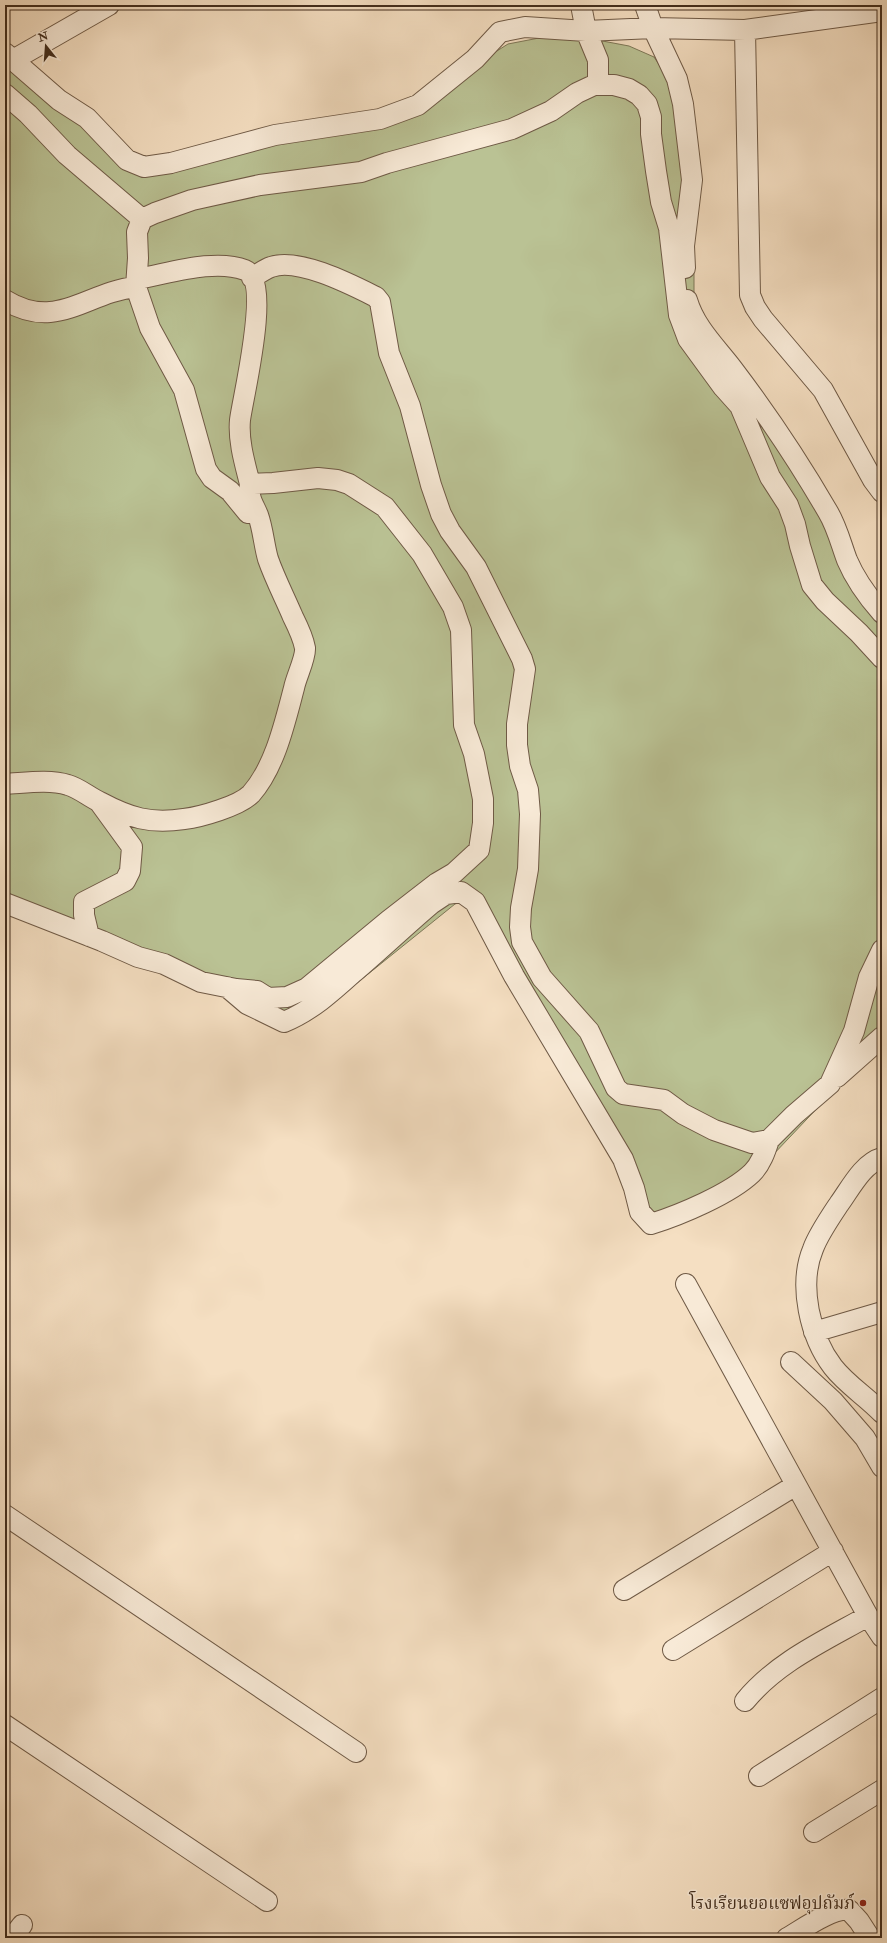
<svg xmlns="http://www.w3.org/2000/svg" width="887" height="1943" font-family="'IM FELL Double Pica','Noto Serif Thai',serif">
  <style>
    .green { fill: #bac294; stroke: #7e7858 }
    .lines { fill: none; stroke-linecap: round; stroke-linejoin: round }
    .minor-casing { stroke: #6f5a46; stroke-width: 22 }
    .minor { stroke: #f8ead7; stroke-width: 20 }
    .poi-dot { fill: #8f2418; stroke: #f8ead7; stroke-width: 1.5 }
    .labels { text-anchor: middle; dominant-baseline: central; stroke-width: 3; stroke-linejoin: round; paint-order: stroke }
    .poi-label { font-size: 17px; fill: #422d1c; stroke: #f8ead7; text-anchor: end }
  </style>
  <rect width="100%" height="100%" fill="#f5dfc2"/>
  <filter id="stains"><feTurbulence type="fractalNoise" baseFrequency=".005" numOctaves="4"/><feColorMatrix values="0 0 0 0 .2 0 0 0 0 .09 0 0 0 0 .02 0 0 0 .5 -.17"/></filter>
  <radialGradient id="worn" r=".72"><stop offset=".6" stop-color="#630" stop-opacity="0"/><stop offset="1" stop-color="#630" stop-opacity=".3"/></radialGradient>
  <!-- green -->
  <path class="green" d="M576 36 629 46 654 57 680 96 694 173V298L698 322 882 603V1042L862 1061 733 1197 658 1228 465 901 455 904 316 1016 298 1024 173 971 5 906V60L139 168 290 139 376 127 508 44 539 38Z"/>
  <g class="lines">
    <!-- minor casing -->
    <g class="minor-casing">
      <path id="minor" d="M581 5 586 31 598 60V85
        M645 5 653 28 677 79 683 104 692 180 684 246 685 268
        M745 30 750 295 755 307 763 319 823 390 873 480 882 492
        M5 53 59 100 87 118 127 160 144 167 171 163 275 135 380 119 418 105 475 59 500 32 525 27 586 31 653 28 745 30 882 11
        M13 60 109 5
        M5 94 28 114 67 155 142 219
        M252 278C258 274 265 269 271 267 298 257 352 285 376 297L380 302 389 353 410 406 431 485 441 514 450 531 476 567 522 659 525 669 517 724V745L520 766 528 790 530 814 528 869 521 908 520 927 522 942 542 978 589 1031 616 1088 623 1094 664 1100 683 1114 714 1130 752 1143 769 1140 794 1115 830 1084 854 1031 869 977 882 950
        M137 279C168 274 214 258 245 270 272 281 243 396 240 420 238 441 245 464 250 484
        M5 300C57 332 86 292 136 287
        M687 300C695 327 715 346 732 368 767 414 799 462 828 512 837 527 841 544 847 560 855 579 868 597 882 613
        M248 513 230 491 212 478 206 469 184 390 150 328 136 287 138 258 137 232 142 219 155 213 192 200 260 185 361 172 387 163 512 129 551 111 577 93 594 85H614L629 89 639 95 647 104 651 117V134L656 171 661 202 669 228 679 315 688 339 723 387 740 406 770 477 788 505 795 524 800 546 812 585 825 601 859 633 882 658
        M5 784C25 783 49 779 68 785 79 788 89 797 100 802 130 818 150 824 184 819 201 817 239 806 251 794 275 767 285 722 294 688 296 677 306 658 305 648 303 637 298 627 293 617 285 598 275 579 268 559 264 545 263 529 258 515 253 503 248 498 250 484L273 483 318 478 337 480 349 484 385 507 422 554 453 607 461 630 464 725 474 754 483 799V823L479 850 454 873 437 883 388 921 307 988 287 997 268 998 257 991 236 989 201 982 164 964 138 957 102 941 5 903
        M89 936 84 915V902L125 881 130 871 132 847 100 803
        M227 987 247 1004 284 1022C311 1011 333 991 354 972 380 950 405 926 431 904L446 894 461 892 475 902 514 976 623 1159 634 1188 640 1212 651 1224C680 1215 730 1194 752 1173 761 1164 765 1152 769 1140
        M837 1077 882 1037
        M882 1158C863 1163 850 1189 839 1204 831 1216 818 1235 813 1249 798 1285 810 1337 833 1367 847 1385 867 1397 882 1413
        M686 1284 868 1616 882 1637
        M814 1332 882 1312
        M791 1362 833 1401 865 1438 882 1467
        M5 1515 356 1752
        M624 1590 796 1485
        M673 1650 833 1551
        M745 1701C777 1662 824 1641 868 1616
        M5 1725 267 1901
        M759 1776 882 1698
        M814 1832 882 1790
        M12 1938 22 1925
        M787 1938C803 1929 831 1908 849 1910L859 1921 870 1938"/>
    </g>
    <!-- minor -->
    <use href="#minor" class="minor"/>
  </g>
  <!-- markers -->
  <circle class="poi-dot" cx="863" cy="1903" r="4"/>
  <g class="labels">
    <!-- poi labels -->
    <g class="poi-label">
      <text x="855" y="1903">โรงเรียนยอแซฟอุปถัมภ์</text>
    </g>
  </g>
  <!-- margin -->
  <rect width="887" height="1943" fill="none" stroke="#f5dfc2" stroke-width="20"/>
  <rect x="6" y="6" width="875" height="1931" fill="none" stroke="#422d1c" stroke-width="2"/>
  <rect x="10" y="10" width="867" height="1923" fill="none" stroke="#422d1c"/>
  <!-- north arrow -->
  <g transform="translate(46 46) rotate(343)" stroke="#f8ead7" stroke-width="3" paint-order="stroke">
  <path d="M0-3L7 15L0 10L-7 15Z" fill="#422d1c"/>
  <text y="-6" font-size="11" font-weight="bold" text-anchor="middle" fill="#422d1c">N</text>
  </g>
  <rect width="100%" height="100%" filter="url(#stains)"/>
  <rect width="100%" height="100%" fill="url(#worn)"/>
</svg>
